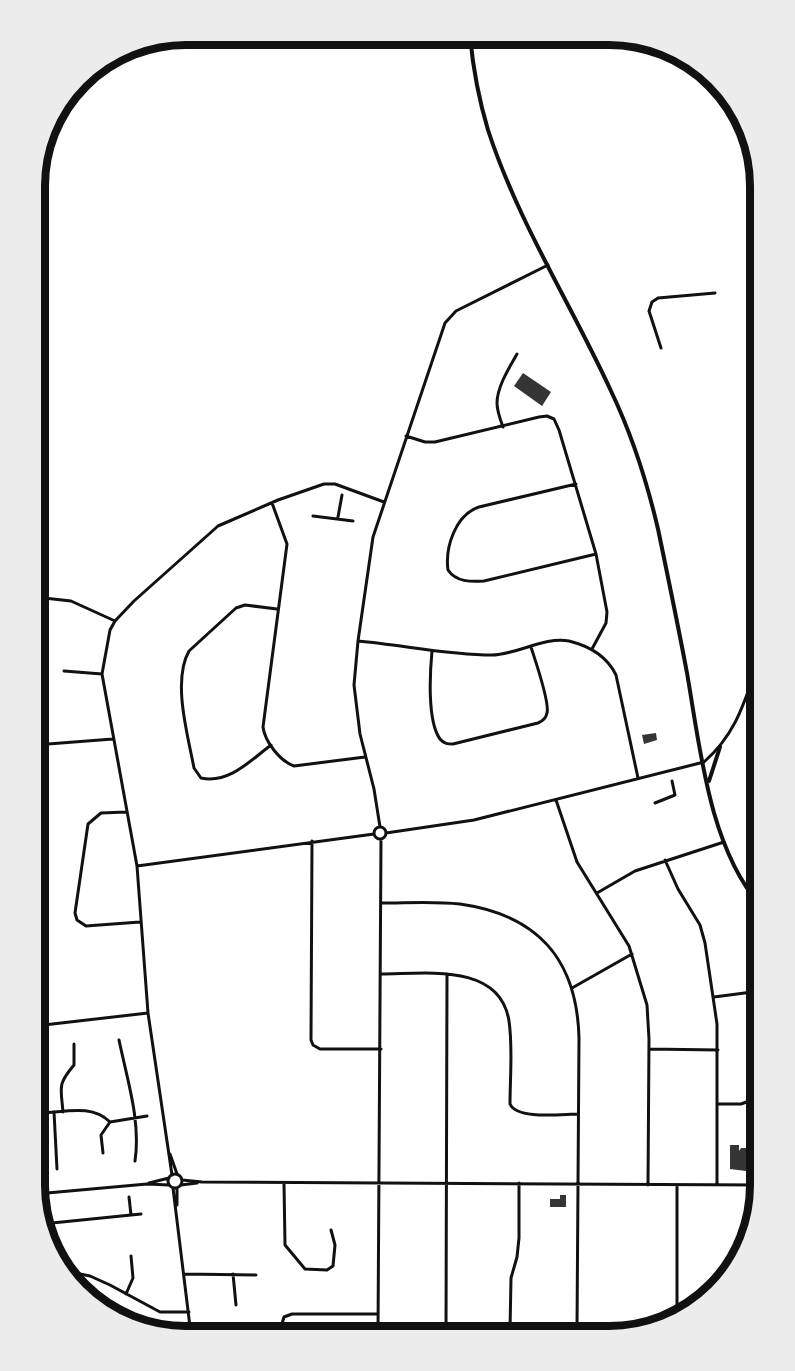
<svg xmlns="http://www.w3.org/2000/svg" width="795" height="1371" font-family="Helvetica,sans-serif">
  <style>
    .building { fill: #353535 }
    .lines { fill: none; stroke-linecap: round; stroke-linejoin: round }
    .minor { stroke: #111; stroke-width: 3 }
    .tertiary { stroke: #111; stroke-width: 4 }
    .rim { fill: none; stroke: #111; stroke-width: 8 }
  </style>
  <rect width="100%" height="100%" fill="#fff"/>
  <!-- building -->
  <path class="building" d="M523 373 551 392 542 406 514 386Z
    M656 733 657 740 644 744 642 735Z
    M730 1145H739V1151L741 1148H757V1164H747L746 1171 730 1169Z
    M560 1195H566V1207H550V1199H560Z"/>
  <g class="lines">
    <!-- minor -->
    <path class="minor" d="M661 348 649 311 652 302 658 298 715 293
      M503 427C500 419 497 411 497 403 497 387 509 368 517 354
      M406 436 425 442H435L539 417 547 416 554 419 559 430 596 554 607 612 606 623 592 649
      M576 484 479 507C455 515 445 548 448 570 456 582 471 582 484 581L596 554
      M272 503 287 544 263 727C265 742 280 761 294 766L365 757
      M313 516 353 521
      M338 517 342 495
      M35 597 71 601 115 621
      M358 641C403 645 447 655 492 655 516 655 545 636 569 641 589 646 607 656 616 675L638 778
      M432 651C430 672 427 721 440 739 444 744 448 744 453 744L538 723C543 721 546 718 547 713 550 702 535 660 531 647
      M64 671 102 674
      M35 745 113 739
      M271 745C251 760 229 784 201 778L194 768C188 736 172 681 189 651L236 608 245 605 277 609
      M556 800 577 862 629 946 647 1005 649 1039 648 1185
      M655 803 675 795 672 781
      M126 812 101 813 88 824 75 913 77 920 86 926 140 922
      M380 827 374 789 360 734 354 685 358 641 373 537 445 323 456 311 548 265
      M760 827 752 798 755 790 760 788
      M374 833a6 6 0 1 1 12 0a6 6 0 1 1-12 0Z
      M386 833 474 820 704 762C738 732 745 699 760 658
      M312 841 311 1040 313 1045 320 1049H381
      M665 860 678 889 700 925 705 943 717 1024V1185
      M137 866 374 834
      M597 893 635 871 724 842
      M381 903C407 903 434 901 460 904 538 915 577 959 579 1038L577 1329
      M381 974C424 974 500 962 509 1021 513 1048 510 1077 510 1104 517 1120 562 1114 578 1114
      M572 988 632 954
      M714 997 760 991
      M35 1014 40 1026
      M35 1026 148 1013
      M119 1040C127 1079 141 1121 135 1161
      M649 1049 718 1050
      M717 1104H741L760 1097
      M54 1112 57 1169
      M63 1112C61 1087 57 1085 74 1065V1044
      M35 1113C60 1114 90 1102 110 1122L147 1116
      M103 1153 101 1135 110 1122
      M170 1154 177 1174
      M168 1181a7 7 0 1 1 14 0a7 7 0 1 1-14 0Z
      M172 1175 148 1013 137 866 102 674 110 630 115 621 134 601 218 526 278 500 324 484H335L384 502
      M182 1180 202 1182 760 1185
      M149 1183 169 1178
      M284 1183 285 1245 305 1269 327 1270 333 1266 335 1245 331 1230
      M181 1185 197 1183
      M173 1188 191 1335
      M39 1193 45 1237
      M36 1194 147 1184 169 1185
      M129 1197 131 1215
      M177 1205V1188
      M52 1223 141 1214
      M184 1274 256 1275
      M233 1274 236 1305
      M73 1279 75 1273 90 1276 110 1285 160 1312H189
      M126 1294 133 1278 131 1256
      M677 1315V1185
      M510 1330 511 1278 517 1257 519 1238V1183
      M446 1331 447 974
      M378 1332 381 839
      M279 1334 284 1317 292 1314H378"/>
    <!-- tertiary -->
    <path class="tertiary" d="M470 36C473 68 479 100 488 130 518 222 571 304 611 391 632 435 647 482 658 529 668 577 678 625 687 673 700 747 709 847 760 905
      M709 781 720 747"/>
  </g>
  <!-- crop -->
  <path d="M0 0H795V1371H0ZM186 45H609A141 141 0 0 1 750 186V1185A141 141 0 0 1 609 1326H186A141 141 0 0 1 45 1185V186A141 141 0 0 1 186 45Z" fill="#ececec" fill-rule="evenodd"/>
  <path class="rim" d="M186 45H609A141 141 0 0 1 750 186V1185A141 141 0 0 1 609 1326H186A141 141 0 0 1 45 1185V186A141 141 0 0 1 186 45Z"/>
</svg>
